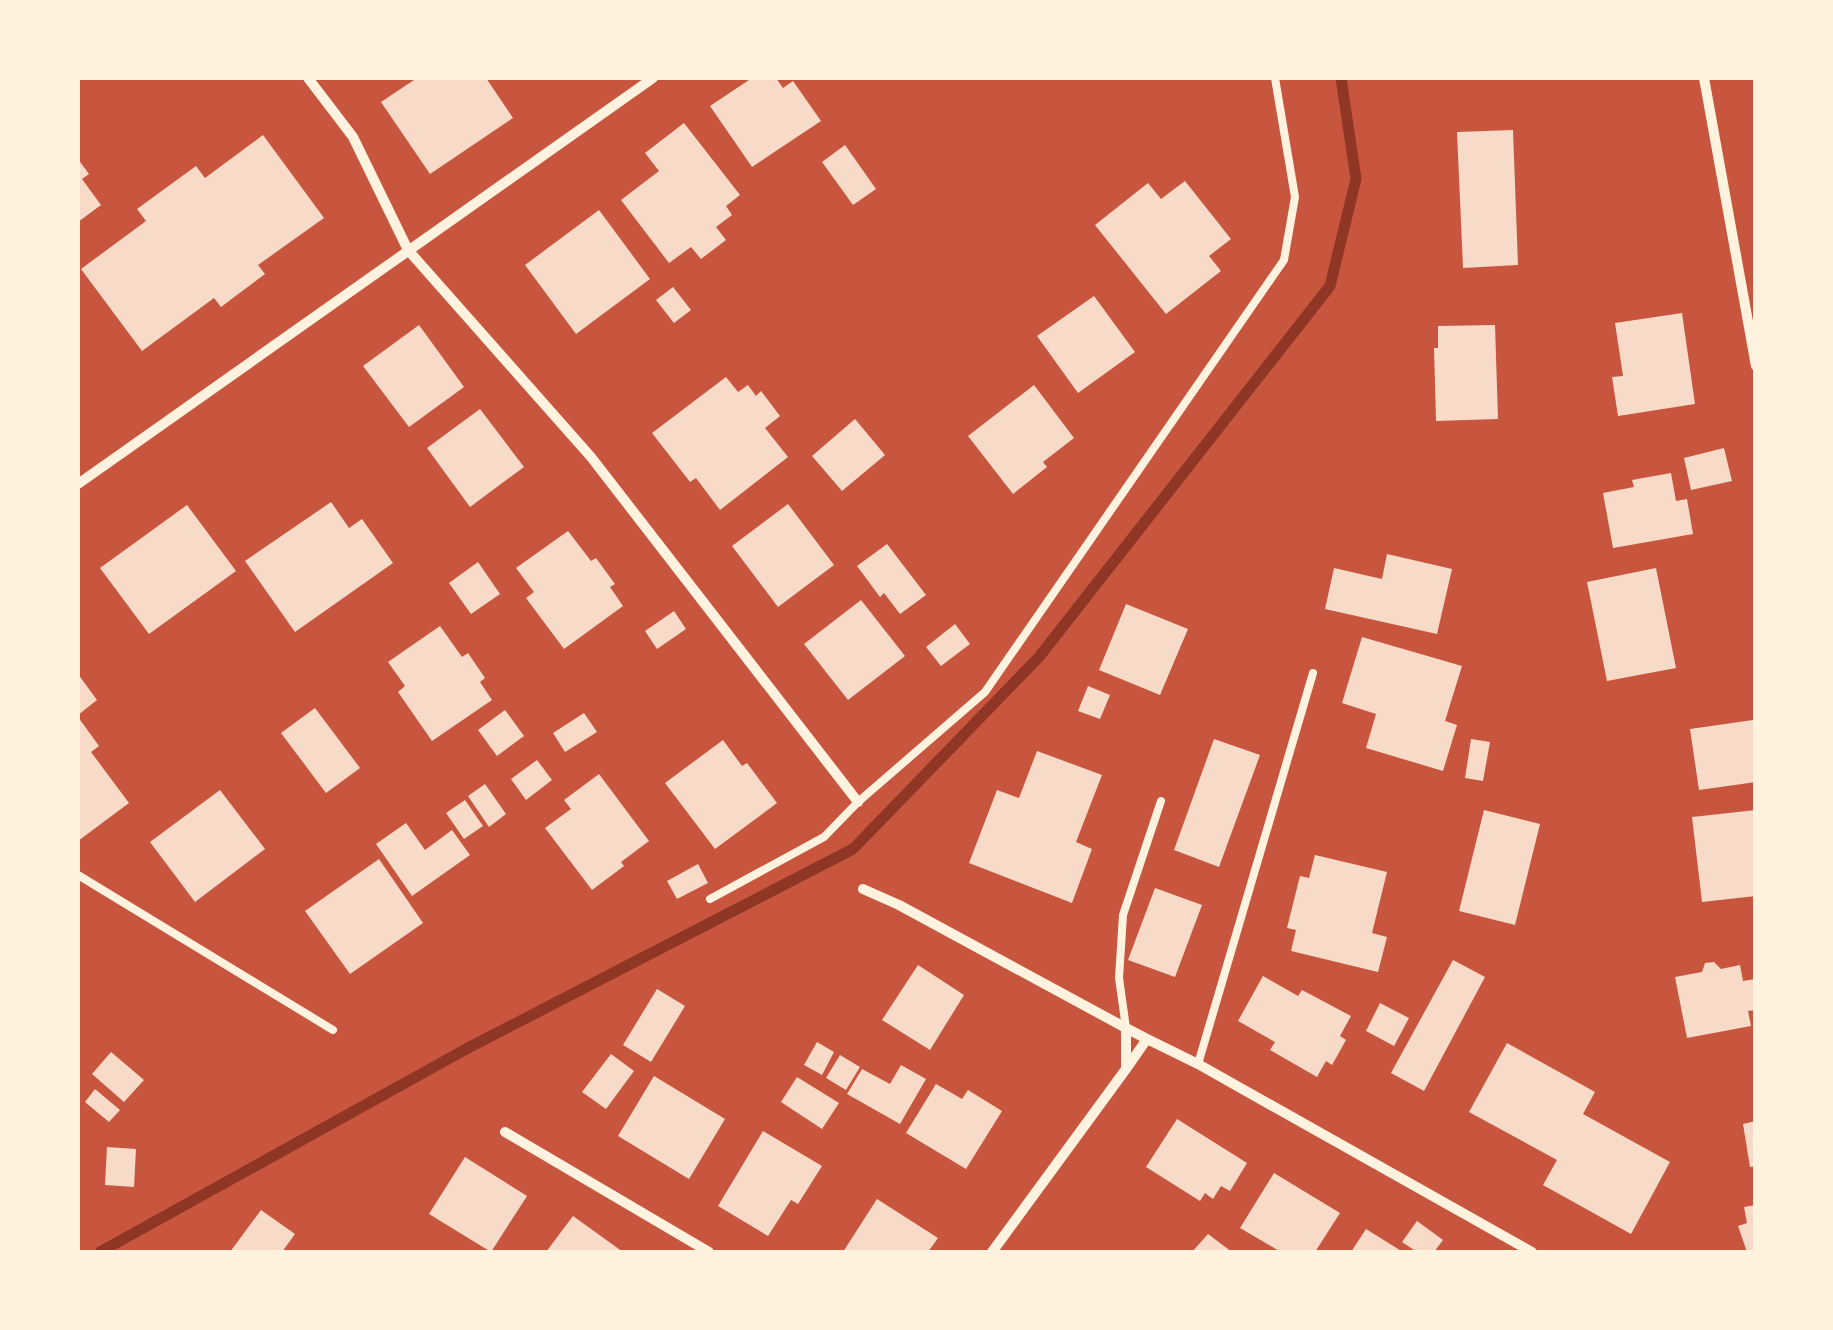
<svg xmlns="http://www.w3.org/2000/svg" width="1833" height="1330" font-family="'IBM Plex Sans',sans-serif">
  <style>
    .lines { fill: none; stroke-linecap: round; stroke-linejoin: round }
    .stream { stroke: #8f3625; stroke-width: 11 }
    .building { fill: #f7dbc8 }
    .service { stroke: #fff3e0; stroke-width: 8 }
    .minor { stroke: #fff3e0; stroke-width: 10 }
  </style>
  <rect width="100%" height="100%" fill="#c8553d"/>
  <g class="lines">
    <!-- stream -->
    <path class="stream" d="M100 1252 468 1048 853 849 1039 657 1330 286 1356 179 1341 78"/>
  </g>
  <!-- building -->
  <path class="building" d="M417 78H486L513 118 430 174 381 102Z
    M752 78H776L783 88 793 81 821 121 752 167 710 106Z
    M684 123 740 195 726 206 732 215 716 227 726 240 701 259 691 247 669 263 621 200 659 171 645 153Z
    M1513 130 1518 265 1463 268 1457 132Z
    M263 135 324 218 258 265 265 274 221 307 214 298 142 351 81 269 146 221 137 209 196 166 205 178Z
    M845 145 876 189 853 205 822 162Z
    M78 159 89 174 82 179 101 205 78 222Z
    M1185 181 1231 239 1209 256 1221 271 1166 314 1095 225 1148 183 1161 199Z
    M599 210 650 279 576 334 525 265Z
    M673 287 691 310 674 323 656 300Z
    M1094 296 1135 352 1078 393 1037 336Z
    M1682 313 1695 404 1618 416 1612 377 1623 376 1615 323Z
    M419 325 464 387 409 427 363 366Z
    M1495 325 1498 419 1436 421 1434 348H1438V326Z
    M726 377 738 392 748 385 756 396 761 391 780 416 765 428 788 457 720 510 696 478 690 482 652 433Z
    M1034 385 1074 438 1043 462 1047 467 1013 494 968 436Z
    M480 409 524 467 470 507 427 448Z
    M855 419 885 455 842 491 812 456Z
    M1724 448 1732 481 1691 490 1684 458Z
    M1671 473 1676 501 1687 499 1693 534 1613 548 1603 493 1634 487 1632 480Z
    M331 502 349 528 362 519 393 563 295 632 245 561Z
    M788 504 834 565 778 607 732 546Z
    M187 505 236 571 149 634 100 568Z
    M568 531 591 561 596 558 615 584 610 587 623 606 564 649 526 598 534 592 516 568Z
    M887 544 926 595 900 614 884 593 880 597 857 566Z
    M1387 554 1452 569 1437 634 1325 609 1334 568 1382 579Z
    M478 562 500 594 471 614 449 583Z
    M1656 568 1676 668 1607 681 1587 582Z
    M861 600 905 656 848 700 804 644Z
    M1126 604 1188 629 1160 695 1099 670Z
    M674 611 686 629 657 649 645 631Z
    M955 624 970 644 941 666 926 647Z
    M440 626 462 657 468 653 485 678 480 682 492 700 432 741 398 692 405 686 388 662Z
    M1362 637 1462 666 1445 721 1457 725 1443 771 1366 748 1376 714 1342 703Z
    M78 674 97 700 78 715Z
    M1088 686 1110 695 1100 719 1078 711Z
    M315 708 360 768 326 793 281 733Z
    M505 710 524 736 497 756 478 730Z
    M584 713 597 732 565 752 553 733Z
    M78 717 99 746 91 752 129 803 78 841Z
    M1753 720 1756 782 1699 790 1690 729Z
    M1214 739 1260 755 1219 867 1174 850Z
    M1471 739 1490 742 1483 781 1465 778Z
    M723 740 742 766 747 763 777 803 715 849 665 783Z
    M1037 751 1102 775 1076 842 1092 849 1072 903 969 863 997 790 1019 798Z
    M537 760 552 780 526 800 511 779Z
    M599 774 649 841 621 862 624 866 592 890 545 828 571 809 564 800Z
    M485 784 506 814 489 827 468 796Z
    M220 790 265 849 195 902 150 842Z
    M465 800 483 826 464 839 446 813Z
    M1484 810 1540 824 1515 925 1459 911Z
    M1756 810V896L1702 902 1692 817Z
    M406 823 425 850 452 830 470 855 412 896 376 844Z
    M1315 855 1387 872 1372 933 1387 937 1378 972 1291 951 1296 930 1287 928 1300 876 1309 878Z
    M379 859 423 923 350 974 305 911Z
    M698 864 708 883 677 899 667 881Z
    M1155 888 1202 905 1175 977 1128 960Z
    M1453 960 1485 977 1424 1091 1391 1073Z
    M1714 962 1721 969 1740 965 1743 981 1755 979 1756 1010 1748 1011 1751 1026 1687 1038 1675 977 1702 972 1705 963Z
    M918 965 964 995 930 1050 882 1020Z
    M1263 976 1298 996 1302 990 1351 1016 1340 1036 1346 1040 1332 1065 1326 1061 1317 1077 1270 1050 1275 1042 1238 1021Z
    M657 989 685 1006 651 1062 623 1045Z
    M1380 1003 1409 1018 1394 1046 1366 1031Z
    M817 1042 834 1052 822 1075 804 1065Z
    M1507 1043 1595 1092 1583 1114 1670 1162 1631 1234 1543 1185 1557 1160 1469 1112Z
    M111 1052 144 1080 124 1102 92 1074Z
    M611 1054 634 1071 606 1109 582 1092Z
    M840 1055 860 1067 846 1090 826 1078Z
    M901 1065 926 1079 900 1124 847 1094 862 1069 890 1084Z
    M654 1076 725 1119 689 1179 618 1136Z
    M797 1077 839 1103 822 1129 781 1102Z
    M936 1084 962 1099 968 1090 1002 1111 966 1169 906 1133Z
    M95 1089 120 1110 109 1122 85 1102Z
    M1177 1119 1247 1163 1230 1191 1221 1186 1213 1199 1205 1193 1200 1201 1146 1167Z
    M1756 1121V1166L1750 1167 1743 1124Z
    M763 1131 822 1166 798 1204 791 1200 768 1236 718 1206Z
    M107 1147 136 1149 134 1187 105 1185Z
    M465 1157 527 1196 491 1252 429 1214Z
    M1274 1173 1340 1213 1315 1252H1281L1240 1228Z
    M877 1199 938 1238 928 1252H843Z
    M1756 1205V1252H1747L1738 1226 1747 1223 1744 1207Z
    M261 1210 295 1234 282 1252H230Z
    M573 1216 623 1252H546Z
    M1417 1221 1443 1240 1434 1252H1417L1402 1242Z
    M1366 1229 1403 1252H1351Z
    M1208 1234 1232 1252H1192Z"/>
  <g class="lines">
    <!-- service -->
    <path class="service" d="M78 875 333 1030
      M710 899 824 837 858 802 985 692 1284 260 1295 197 1275 78
      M1126 1028 1119 978 1123 915 1161 801
      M1198 1064 1313 673"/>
    <!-- minor -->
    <path class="minor" d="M308 78 353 137 408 250 591 457 858 802
      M1704 78 1756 366
      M78 484 653 78
      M863 889 899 905 1126 1028
      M1147 1039 1198 1064 1532 1252
      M505 1132 709 1252
      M992 1252 1126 1069 1147 1039 1126 1028V1069"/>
  </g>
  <!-- border -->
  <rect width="1833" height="1330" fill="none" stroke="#fff3e0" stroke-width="160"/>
</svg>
